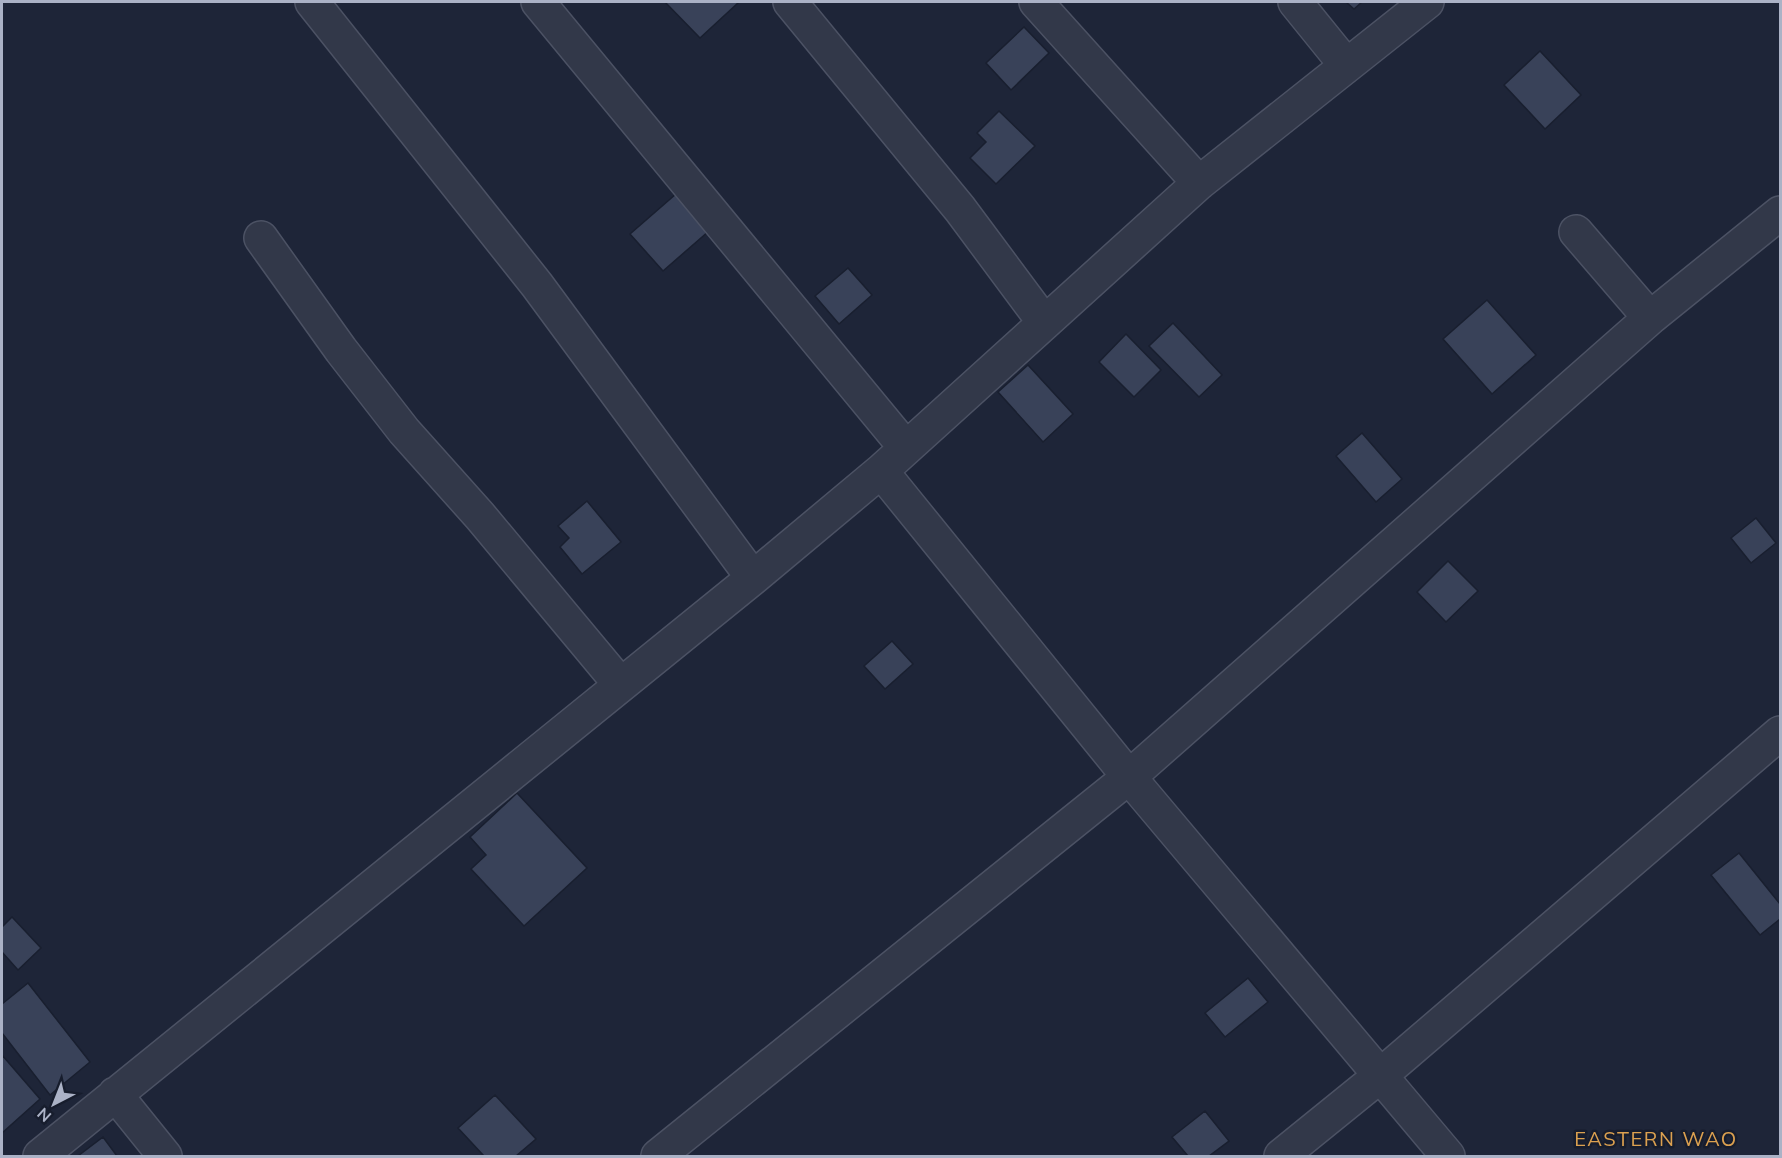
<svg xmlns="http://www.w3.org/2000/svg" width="1782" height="1158" font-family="Mulish,sans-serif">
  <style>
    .building { fill: #394259; stroke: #191f2f; stroke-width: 1.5 }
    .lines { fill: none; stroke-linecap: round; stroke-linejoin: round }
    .minor-casing { stroke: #4c5264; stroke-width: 36 }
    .minor { stroke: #323849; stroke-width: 33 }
    .labels { text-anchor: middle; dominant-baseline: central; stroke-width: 5; stroke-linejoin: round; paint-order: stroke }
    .quarter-label { font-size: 20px; letter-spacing: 1.5px; fill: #dca150; stroke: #171d2d }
  </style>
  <rect width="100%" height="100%" fill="#1e2538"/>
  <!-- building -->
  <path class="building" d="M665 2H739L700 38Z
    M1346 2H1362L1354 9Z
    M1024 27 1049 53 1011 90 986 63Z
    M1540 51 1581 95 1545 129 1504 85Z
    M999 111 1035 146 996 184 970 158 986 142 977 133Z
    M684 187 717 224 663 271 630 234Z
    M848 268 872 295 839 324 815 296Z
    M1487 300 1536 355 1492 394 1443 339Z
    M1173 323 1222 375 1199 397 1149 346Z
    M1126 334 1161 370 1134 397 1099 362Z
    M1028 365 1073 414 1043 442 998 392Z
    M1362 433 1402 479 1376 502 1336 456Z
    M587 501 621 542 582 574 560 547 569 538 558 526Z
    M1756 518 1776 543 1751 563 1731 538Z
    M1448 561 1478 591 1446 622 1417 592Z
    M892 641 913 664 885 689 864 666Z
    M517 793 587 868 524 926 471 869 486 855 470 837Z
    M1739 853 1780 904V919L1760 935 1711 875Z
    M12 917 41 948 18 970 2 952V927Z
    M1248 978 1268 1002 1225 1037 1205 1013Z
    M28 983 90 1062 50 1095 2 1033V1004Z
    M2 1055 40 1099 2 1133Z
    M495 1095 536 1139 516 1156H484L458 1128Z
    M1205 1111 1229 1141 1209 1156H1188L1172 1137Z
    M103 1137 117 1156H78Z"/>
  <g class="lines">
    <!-- minor casing -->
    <g class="minor-casing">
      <path id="minor" d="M312 2 537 285 753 578
        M538 2 906 448
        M790 2 960 209 1044 322
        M1036 2 1199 183
        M1295 2 1346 65
        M1576 232 1650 318
        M261 238 341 350 404 431 480 516 620 684
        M881 471 1129 777 1448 1156
        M115 1094 165 1156
        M40 1156 753 578 881 471 1199 183 1427 2
        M658 1156 1129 777 1650 318 1780 213
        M1281 1156 1381 1075 1780 733"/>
    </g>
    <!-- minor -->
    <use href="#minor" class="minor"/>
  </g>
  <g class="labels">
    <!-- quarter labels -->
    <g class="quarter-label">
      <text x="1656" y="1138">EASTERN WAO</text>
    </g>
  </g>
  <!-- border -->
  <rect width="1782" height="1158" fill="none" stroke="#abb2c6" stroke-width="6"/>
  <!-- north arrow -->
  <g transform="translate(54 1104) rotate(222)" stroke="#171d2d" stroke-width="4.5" paint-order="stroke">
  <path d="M0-4.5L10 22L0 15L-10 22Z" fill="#abb2c6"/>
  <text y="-9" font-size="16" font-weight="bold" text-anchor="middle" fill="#abb2c6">N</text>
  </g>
</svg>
